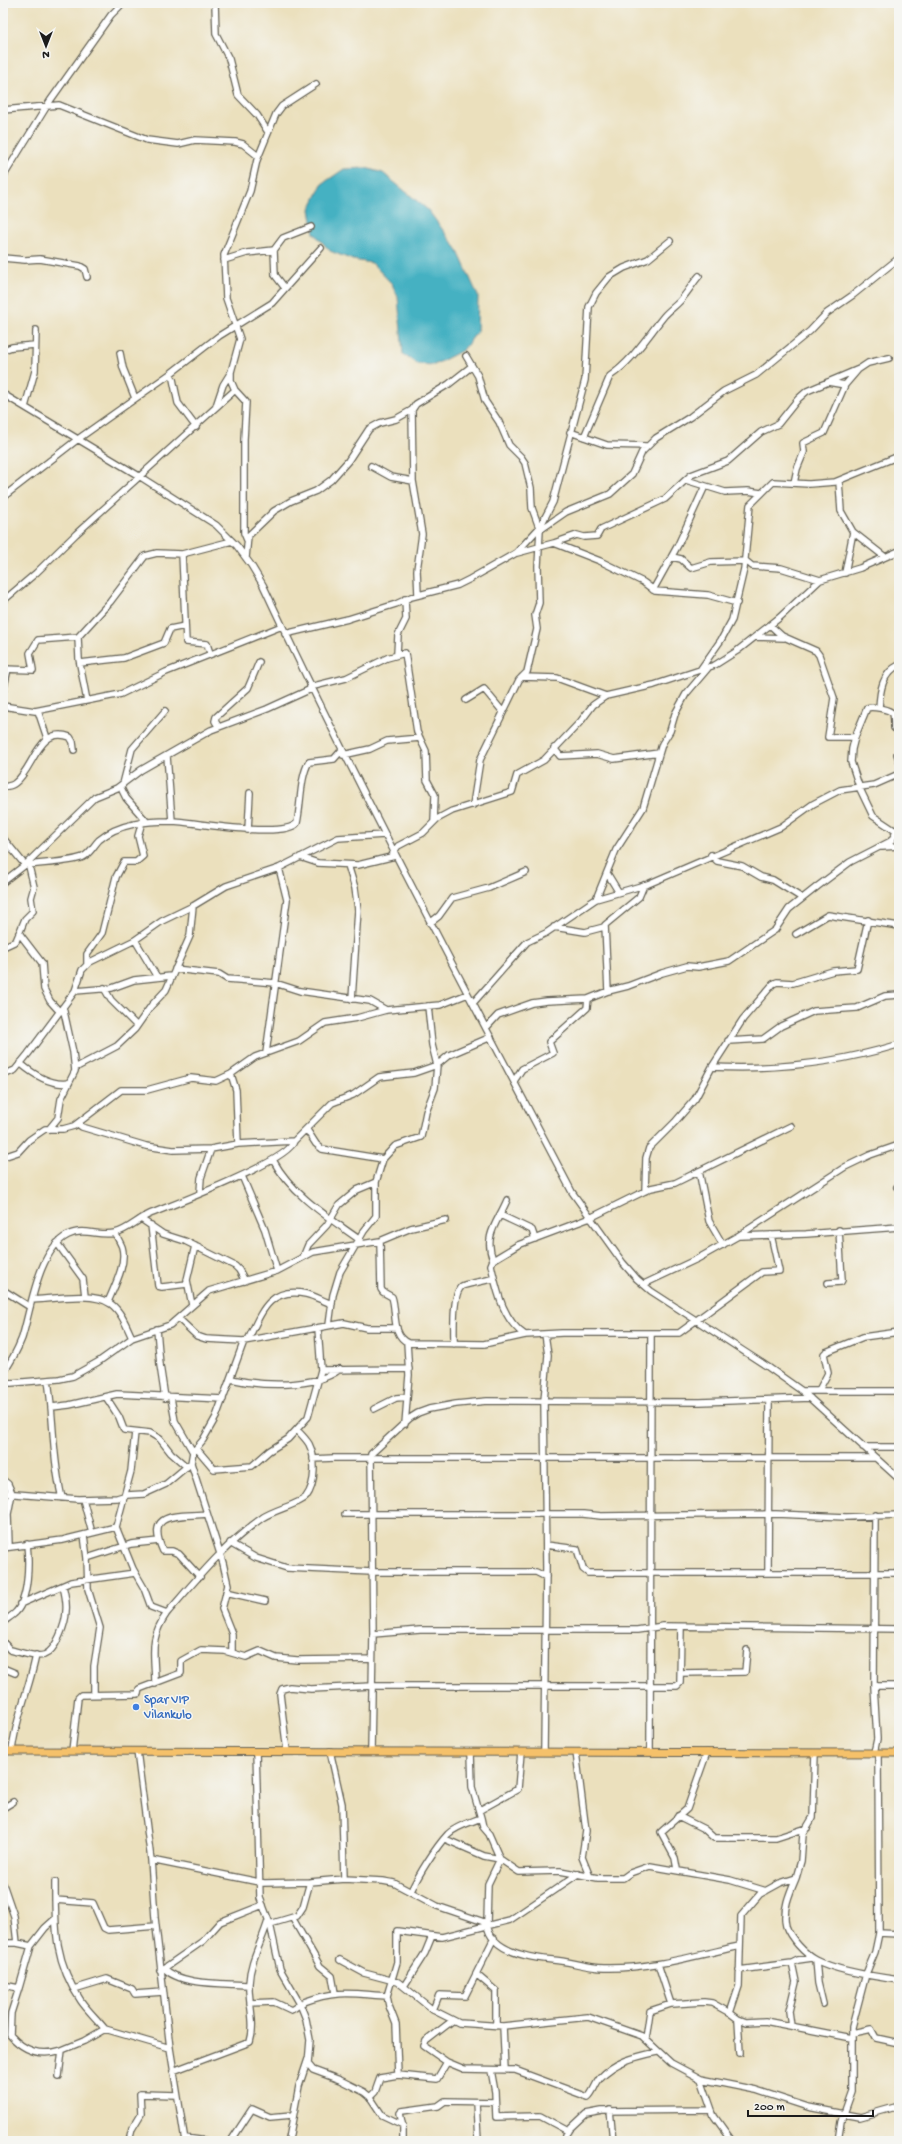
<svg xmlns="http://www.w3.org/2000/svg" width="902" height="2144" font-family="'Gochi Hand',sans-serif">
  <style>
    .water { fill: #45b1c2; stroke: #30666f }
    .lines { fill: none; stroke-linecap: round; stroke-linejoin: round }
    .minor-casing { stroke: #646154; stroke-width: 8 }
    .major-casing { stroke: #646154; stroke-width: 9 }
    .minor { stroke: #fff; stroke-width: 5.5 }
    .major { stroke: #f5c16b; stroke-width: 7 }
    .shop-dot { fill: #3f7fe0; stroke: #f6f6f2; stroke-width: 1.5 }
    .labels { text-anchor: middle; dominant-baseline: central; stroke-width: 3; stroke-linejoin: round; paint-order: stroke }
    .shop-label { font-size: 13px; fill: #366cbe; stroke: #f6f6f2; text-anchor: start }
  </style>
  <rect width="100%" height="100%" fill="#f6f6f2"/>
  <filter id="ink" filterUnits="userSpaceOnUse"><feTurbulence type="fractalNoise" baseFrequency=".025" numOctaves="2"/><feDisplacementMap in="SourceGraphic" scale="8" xChannelSelector="R" yChannelSelector="G"/><feConvolveMatrix kernelMatrix="1 2 1 2 8 2 1 2 1" color-interpolation-filters="sRGB"/></filter>
  <filter id="wash" filterUnits="userSpaceOnUse"><feTurbulence type="fractalNoise" baseFrequency=".012" numOctaves="4" result="noise"/><feDisplacementMap in="SourceGraphic" scale="16" xChannelSelector="R" yChannelSelector="G"/><feGaussianBlur stdDeviation="0.9" result="paint"/><feColorMatrix in="noise" values="0 0 0 0 0 0 0 0 0 0 0 0 0 0 0 0 0 1.4 0 .05"/><feComposite in="paint" operator="in"/></filter>
  <g filter="url(#wash)">
    <rect width="100%" height="100%" fill="#ebe0bd"/>
    <!-- water -->
    <path class="water" d="M366 168 383 173 428 210 457 249 478 296 477 332 463 350 434 365 417 364 403 354 398 297 392 284 372 263 353 260 330 251 314 233 310 209 322 184 344 169Z"/>
  </g>
  <g filter="url(#ink)">
    <g class="lines">
      <!-- minor casing -->
      <g class="minor-casing">
        <path id="minor" d="M215 3 216 34 229 59 238 95 257 115 268 132
          M3 110 59 105 147 140 178 144 195 140 235 142 243 144 258 156
          M3 177 50 101 111 15 123 3
          M274 250 275 275 285 288
          M3 258 25 260 40 259 80 266 85 269 87 277
          M224 260 247 253 274 250 283 238 311 227
          M3 350 12 347 35 345
          M120 353 123 368 135 398
          M466 356 478 376 485 401 499 422 509 445 521 457 525 463 531 488 532 508 540 530 538 566 539 603 535 615 537 629 527 672 519 680 480 760 473 805
          M170 374 173 379 178 403 196 427
          M828 382 845 385
          M3 394 139 476 216 525 237 546 251 565 263 585C359 791 466 990 572 1192L623 1263 637 1279 651 1291 768 1367 802 1391 899 1479
          M216 406 223 385 231 372
          M25 407 35 371 36 330
          M570 432 607 445 647 446
          M584 437 610 376C632 361 647 337 664 316 670 309 679 304 684 296 689 290 693 283 699 276
          M371 466 391 477 413 481
          M686 480 725 492 748 491 761 493
          M839 481 841 511 853 532 885 557
          M794 483 797 469 804 452 803 443 824 433 845 385 857 371
          M3 497 78 439 170 374 219 336 272 303 321 248
          M540 530 566 512 610 494 632 474 642 452 656 438 690 417 724 391 756 375 810 331 827 313 853 295 899 258
          M247 540 244 533V439L246 402 235 390 231 381V372L240 339 226 298 224 255 250 191 257 160 276 114 282 106 316 84
          M554 543 577 535 584 537 597 536 601 529 665 499 691 475 728 461 761 432 778 424 798 399 807 391 859 369 868 363 889 358
          M517 553 554 543 600 561 643 582 655 591 708 595 737 603
          M182 554 186 642 207 644 210 653
          M672 557 681 559 691 568 711 562 746 561 752 566 781 568 820 580
          M246 558 248 536 274 511 291 501 316 491 331 480 348 461 369 429 380 423 396 419 412 410
          M845 573 853 532
          M653 590 678 545 705 486
          M418 595 417 570 422 534 413 481 412 410 416 404 449 384 472 366
          M3 601 36 573 76 534 235 390
          M770 625 782 636 816 651 819 655 834 698 828 737H855
          M285 634 348 619 396 604 411 597 458 585 470 579 516 553 540 527 553 502 585 380 589 307 596 293 609 277 624 268 648 259 670 241
          M78 637 79 659 87 701
          M755 637 784 638
          M397 654 398 635 406 619 405 599
          M80 663 124 658 164 643 170 629 185 626
          M3 669 33 670 30 653 38 640 78 637 110 602 145 556 157 553 182 554 232 541
          M700 670 721 640 732 620 744 569 750 505 773 482 809 484 835 482 899 456
          M522 677 557 678 606 696
          M310 687 346 678 387 658 405 653 417 732 426 751 427 780 435 795 434 821
          M3 691 8 669
          M466 700 484 689 503 712
          M3 706 35 711 121 694 166 672 282 626
          M879 708C880 691 882 673 899 665
          M38 711 47 738
          M218 726 215 721 216 717 248 688 259 662
          M554 748 560 756 597 754 614 759 659 753
          M899 751 897 754 899 760
          M343 755 370 749 387 741 420 738
          M167 756 172 821
          M123 784 132 749 165 711
          M120 786 126 798 147 822
          M3 787C7 786 12 786 15 783 34 769 38 725 70 737L73 742 74 750
          M248 830 250 793
          M897 832 873 816 860 789 851 762 852 749 855 737 867 708C872 706 890 709 893 714 894 717 894 724 894 728L899 731
          M3 838 25 865
          M882 847 899 846
          M393 853 398 846 423 833 437 819 452 811 512 792 517 775 544 760 581 721 593 705 606 696 654 685 715 665 737 651 779 618 820 580 860 568 899 551
          M711 855 717 861 742 866 761 877 773 880 802 898
          M300 857 318 863 358 865 395 856
          M29 865C42 863 72 862 83 857 90 854 94 845 99 840 119 823 147 821 172 821 195 822 284 839 297 823 301 805 300 776 309 762L334 759 341 751
          M348 865 355 888 358 910 352 999
          M607 873 618 891
          M3 882 25 865 95 797 117 788 141 770 211 730 267 709 311 689
          M596 899 616 850 643 808 662 744 670 731 675 714 686 694 709 667
          M430 923 439 916 452 898 489 888 526 872
          M554 927 585 932 604 927
          M19 933 42 963 44 989 50 1001 60 1012
          M796 934 828 915 899 926
          M135 940 157 977
          M3 947 16 941 25 919 33 911 31 898 34 887 28 862
          M87 964V954L102 933 116 877 124 862H136L143 856 138 836 142 822
          M175 969 219 974 227 979 275 983 300 991 370 1001 386 1010
          M104 988 111 1000 137 1026
          M75 991 112 988 134 980 171 976
          M608 991 605 925 639 897 644 885
          M473 1003 527 942 546 933 596 899 648 884 781 827 813 804 840 790 874 785 899 774
          M486 1028 498 1015 532 1003 547 1001 588 999 608 991 628 986 662 973 687 966 698 967 729 961 775 930 789 909 818 886 850 862 891 841 899 827
          M728 1041 763 1039 781 1026 814 1011 857 1008 885 996 899 995
          M266 1053 287 900 279 868
          M20 1063C34 1075 51 1086 69 1083
          M712 1067C774 1070 837 1063 897 1045
          M75 1068 117 1046 135 1029 151 1006 166 990 190 936 193 906
          M231 1074 236 1090 238 1144
          M3 1075 15 1070 28 1054 75 991 82 970 90 962 135 940 162 921 193 906 226 886 279 868 338 838 384 835
          M514 1081 522 1069 553 1053 549 1042 587 1008 588 999
          M78 1124 82 1127 146 1146 173 1150 211 1149
          M49 1129 58 1118 61 1099 75 1071 73 1052 63 1007
          M307 1130 316 1144 322 1149 383 1159
          M3 1157 18 1152 29 1140 45 1129H63L74 1126 121 1090H147L191 1078 216 1081 231 1074 255 1057 299 1041 325 1023 357 1018 386 1010 440 1005 468 994
          M273 1160C292 1195 328 1217 360 1240
          M699 1171 709 1221 723 1245
          M242 1176 265 1230 277 1271
          M897 1187 899 1184
          M645 1191 646 1158 649 1148 675 1122 695 1099 712 1067 743 1019 773 984 777 982 793 983 833 971 857 969 868 920
          M200 1192 201 1178 211 1149 238 1144 294 1141
          M500 1215 532 1230 535 1239
          M141 1219 163 1234 185 1241 235 1266 239 1270 245 1281
          M151 1225 158 1286 162 1287 187 1284
          M740 1236 806 1234 899 1227
          M380 1241 381 1289 383 1292 392 1297C397 1311 391 1336 409 1343L484 1344 525 1335 562 1333H679L762 1272 779 1271 771 1235
          M57 1243 83 1279 85 1296
          M303 1257 308 1245 327 1225 339 1205 357 1190 376 1182
          M493 1260C483 1235 498 1222 507 1200
          M828 1283 841 1282 842 1280 839 1230
          M644 1284 697 1259 738 1236 845 1167 870 1155 899 1145
          M3 1290 30 1307
          M32 1300C52 1299 94 1291 111 1304 121 1311 127 1327 132 1338
          M108 1302C114 1287 127 1264 122 1247 120 1242 117 1237 115 1233
          M192 1305 187 1280 195 1246
          M179 1319 197 1336 206 1339 244 1341 344 1323 367 1328H397
          M329 1325 333 1295 340 1272 364 1231 376 1216V1182L383 1159 395 1146 421 1137 426 1112 435 1088 437 1065 449 1055 491 1037
          M157 1329 160 1365 165 1398
          M525 1335C502 1319 497 1290 491 1265L493 1260 518 1245 590 1218 651 1188 675 1183 791 1126
          M248 1340C261 1313 269 1286 306 1294 315 1296 323 1301 332 1304
          M454 1344C454 1333 452 1293 462 1286 465 1284 487 1281 494 1278
          M321 1370 409 1369
          M3 1373C11 1362 17 1351 22 1338 31 1309 38 1250 68 1235 84 1227 99 1237 115 1233 128 1230 138 1219 150 1214 172 1205 291 1160 294 1141L332 1103 353 1095 379 1077 414 1073 437 1065 432 1045 428 1006
          M231 1379C261 1386 314 1389 340 1369
          M48 1380C54 1420 52 1457 62 1498
          M3 1381 11 1383 59 1379 73 1376 98 1362 132 1338 170 1325 209 1291 277 1271 313 1252 380 1241 411 1228 446 1220
          M819 1390 828 1373 824 1354 826 1352 863 1337 899 1332
          M802 1391H899
          M106 1397 119 1417 124 1430 150 1433 160 1439 171 1453 187 1467
          M171 1398 175 1421 193 1452
          M52 1407 69 1405 117 1394 223 1399
          M374 1409 396 1398 407 1397
          M405 1424 409 1375 407 1342
          M135 1432 131 1471 116 1527 133 1569 144 1588 151 1607 167 1613
          M863 1447H899
          M197 1449 214 1469 252 1466 269 1451 288 1439 308 1417 321 1370 318 1328
          M313 1459 334 1458H876
          M3 1480 8 1484 12 1493 8 1514 9 1546
          M3 1493 78 1499 117 1498 127 1495 144 1494 166 1484 191 1463
          M83 1499 92 1533
          M345 1514H583L601 1516 776 1514 846 1517 899 1515
          M875 1515 874 1686H899
          M84 1535 87 1558 88 1589 100 1628 94 1666V1694
          M230 1543 256 1558 287 1568 372 1572H536L546 1577
          M546 1545 577 1549 583 1569 588 1573H899
          M3 1548 63 1540 116 1527
          M87 1558 131 1544 159 1541
          M768 1573 769 1400
          M200 1577 179 1554 172 1551H163C144 1510 179 1517 207 1514
          M226 1592 265 1601
          M20 1604 71 1582 135 1573
          M3 1622C7 1619 12 1616 16 1612 29 1598 29 1562 27 1544
          M373 1634 371 1454 410 1418 418 1413 429 1409 456 1404 487 1401 700 1402 810 1398
          M3 1642 10 1650C20 1652 34 1658 44 1655 56 1651 66 1623 66 1611 67 1603 65 1594 63 1586
          M232 1653V1634L222 1609 228 1585 223 1563 191 1463 193 1452 203 1440 216 1417 244 1341
          M3 1668 15 1673
          M681 1673 745 1672 747 1650
          M155 1684C155 1653 148 1640 167 1613 196 1580 225 1544 262 1518 273 1510 300 1504 306 1497 316 1484 316 1458 309 1444 306 1439 301 1434 297 1430
          M12 1751C15 1719 30 1687 36 1655
          M72 1751 78 1698 81 1695 138 1694 139 1689 181 1673V1661L201 1650 225 1651 246 1657 260 1651 276 1658 297 1660 372 1659
          M137 1751 151 1860 155 1918 170 2048 185 2141
          M256 1751 260 1898 270 1924 280 1969 300 2004 306 2019 310 2040 308 2064 313 2070 340 2080 364 2092 370 2097 382 2115 403 2125V2141
          M287 1751 280 1694 282 1689 290 1687 311 1689 372 1686H677L680 1683 681 1627
          M330 1751 342 1804 344 1879
          M371 1751 373 1634 420 1630H637L663 1626 899 1629
          M544 1752 546 1567 544 1401 548 1355 545 1334
          M576 1752 586 1831 582 1857 590 1877
          M650 1752 651 1334
          M874 1753 877 1739 874 1686
          M3 1808 13 1802
          M480 1810 518 1789 521 1752
          M678 1816 704 1829 714 1838H776L807 1828
          M481 1818 483 1827 489 1834 500 1859 519 1872 560 1871 598 1878H623L630 1873 650 1866 730 1880 766 1891
          M445 1839 484 1856 500 1859 488 1884 487 1923
          M151 1860 264 1883 310 1882 344 1879 383 1881 394 1883 437 1906 487 1923C489 1952 531 1958 553 1960 570 1961 587 1968 604 1968 650 1969 695 1956 739 1946
          M677 1869 675 1858 661 1832 687 1809 707 1752
          M796 1878C790 1892 782 1910 786 1926 790 1938 805 1954 816 1960 835 1970 877 1977 899 1980
          M55 1882C55 1928 54 1961 81 2001 88 2011 97 2019 105 2029L84 2041 62 2050
          M3 1884 14 1916 17 1943 31 1946 19 1988
          M411 1891C419 1874 435 1848 448 1834 456 1826 471 1822 481 1818L472 1787 471 1752
          M55 1900 93 1903 104 1928 108 1930 156 1926
          M293 1919 320 1966 332 1976 335 1993
          M270 1924 297 1916 303 1907 310 1882
          M879 1933 899 1934
          M3 1943H17
          M31 1946 45 1928 55 1919
          M340 1960 364 1973 398 1982 433 2010 459 2023 503 2026 588 2017 642 2036 671 2063 701 2079 756 2090 808 2107 860 2117 899 2106
          M816 1960 818 1983 823 2004
          M658 1964 671 2004
          M164 1968C180 1986 225 1983 249 1985
          M739 1970 792 1963 798 1960 812 1958
          M160 1971 203 1941 220 1922 263 1905
          M476 1974 496 1991V2026
          M3 1985 19 1988 11 2013 10 2035C24 2051 40 2057 62 2050L59 2076
          M404 1986 425 1953 432 1936
          M74 1989 107 1979 132 1989 135 1994 163 1992
          M250 2003 274 2002 291 2010C296 2008 299 2004 304 2002 338 1989 354 1994 387 1996
          M433 2010 439 1995 465 1996 494 1938
          M738 2019 746 2022 765 2021 851 2038
          M503 2026 505 2070
          M791 2026 789 2011 796 1982 792 1963
          M105 2029 170 2048
          M852 2033 871 2029 876 2038 899 2043
          M646 2039 650 2011 671 2004 704 2002 712 2003 730 2013
          M740 2053 738 2019 730 2013 739 1986 741 1916 760 1894 780 1883 796 1878 801 1861 803 1834 813 1817 815 1753
          M447 2062 424 2046 426 2041 452 2021
          M491 2070 495 2092 496 2117 540 2116 568 2131 586 2114 602 2111 711 2110
          M173 2071 250 2042C256 2023 248 2002 249 1983 250 1960 262 1942 268 1921
          M398 2075 396 2024 389 2006 387 1996 397 1962V1931L442 1937 510 1920 578 1874
          M701 2079 714 2116 732 2141
          M370 2097 375 2092 380 2078 398 2075 437 2079 447 2062 464 2069 515 2070 588 2097C593 2093 595 2084 600 2078 616 2061 635 2057 657 2052
          M476 2102 478 2141
          M610 2110 613 2141
          M402 2123 400 2113 402 2111 438 2106 445 2101 495 2102
          M185 2138 207 2141
          M289 2139 299 2086 308 2059
          M129 2141 132 2129 141 2114 140 2094 177 2095
          M231 2141 252 2109 270 2117 292 2115
          M565 2141 566 2135 569 2131
          M838 2141 841 2122 852 2091V2027L866 1974 875 1952 879 1933 878 1753"/>
      </g>
      <!-- major casing -->
      <g class="major-casing">
        <path id="major" d="M3 1751 899 1753"/>
      </g>
      <!-- minor -->
      <use href="#minor" class="minor"/>
      <!-- major -->
      <use href="#major" class="major"/>
    </g>
  </g>
  <!-- markers -->
  <circle class="shop-dot" cx="136" cy="1707" r="4"/>
  <g class="labels">
    <!-- shop labels -->
    <g class="shop-label">
      <text x="144" y="1700">Spar VIP<tspan x="144" dy="15">Vilankulo</tspan></text>
    </g>
  </g>
  <!-- margin -->
  <rect width="902" height="2144" fill="none" stroke="#f6f6f2" stroke-width="16"/>
  <!-- north arrow -->
  <g transform="translate(46 46) rotate(180)" stroke="#f6f6f2" stroke-width="3" paint-order="stroke">
  <path d="M0-3L7 15L0 10L-7 15Z" fill="#1c1c1c"/>
  <text y="-6" font-size="11" font-weight="bold" text-anchor="middle" fill="#1c1c1c">N</text>
  </g>
  <!-- scale -->
  <path d="M748 2110v6h125v-6" fill="none" stroke="#1c1c1c" stroke-width="2"/>
  <text x="754" y="2110" font-size="12" fill="#1c1c1c" stroke="#f6f6f2" stroke-width="3" paint-order="stroke">200 m</text>
</svg>
